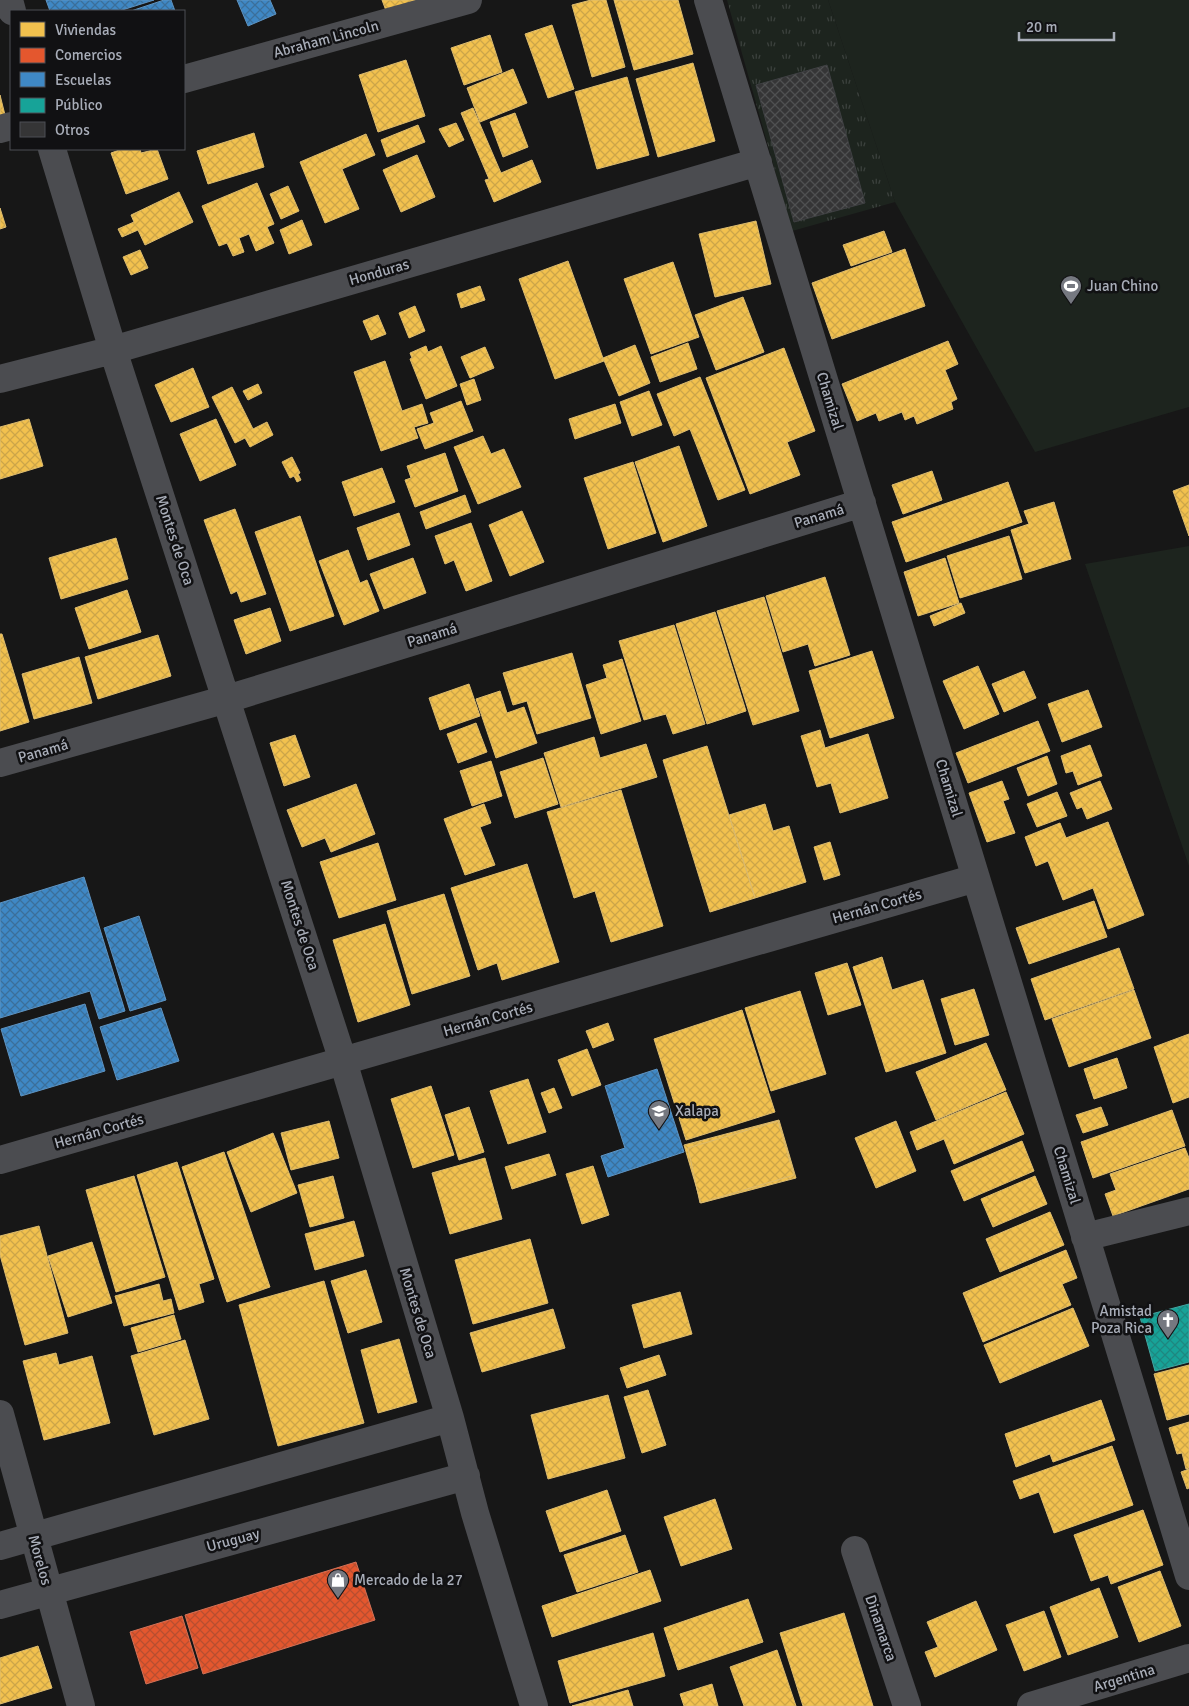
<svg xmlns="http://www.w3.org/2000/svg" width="1189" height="1706" font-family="Signika,sans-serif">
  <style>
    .grass { fill: #1d241e }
    .park { fill: url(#park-tufts) }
    .homes { fill: url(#homes-cross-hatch); stroke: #dcbb6e }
    .shops { fill: url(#shops-cross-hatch); stroke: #d27157 }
    .schools { fill: url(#schools-cross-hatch); stroke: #5e93c1 }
    .public { fill: url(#public-cross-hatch); stroke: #42a6a2 }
    .building { fill: url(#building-cross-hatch); stroke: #3f4043 }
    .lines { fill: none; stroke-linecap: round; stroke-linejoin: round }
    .minor { stroke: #4b4c50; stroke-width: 28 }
    .labels { text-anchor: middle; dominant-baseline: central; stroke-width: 5; stroke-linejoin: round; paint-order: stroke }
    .street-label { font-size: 15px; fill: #a8adb8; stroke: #111113 }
    .poi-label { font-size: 15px; fill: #a8adb8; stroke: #111113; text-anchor: start }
  </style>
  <defs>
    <pattern id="park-tufts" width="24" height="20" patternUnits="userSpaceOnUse" patternTransform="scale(1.25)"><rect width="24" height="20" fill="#1d241e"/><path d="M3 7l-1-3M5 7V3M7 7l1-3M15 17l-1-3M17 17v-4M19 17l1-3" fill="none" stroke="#3b413d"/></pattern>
    <pattern id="homes-cross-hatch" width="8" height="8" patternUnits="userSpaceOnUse" patternTransform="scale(1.25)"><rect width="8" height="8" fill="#f2c14e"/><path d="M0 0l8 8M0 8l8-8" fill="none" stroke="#cca549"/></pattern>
    <pattern id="shops-cross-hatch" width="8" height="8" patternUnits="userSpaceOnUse" patternTransform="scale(1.25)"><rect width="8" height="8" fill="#e4572e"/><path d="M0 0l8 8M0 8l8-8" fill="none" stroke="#b84e30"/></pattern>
    <pattern id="schools-cross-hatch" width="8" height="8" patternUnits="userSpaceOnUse" patternTransform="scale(1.25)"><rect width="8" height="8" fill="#3f88c5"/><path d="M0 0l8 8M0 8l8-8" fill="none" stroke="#3b6f9a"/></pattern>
    <pattern id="public-cross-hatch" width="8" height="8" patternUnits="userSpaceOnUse" patternTransform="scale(1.25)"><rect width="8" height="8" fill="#17a398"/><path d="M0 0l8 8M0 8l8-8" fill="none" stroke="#1e8780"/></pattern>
    <pattern id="building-cross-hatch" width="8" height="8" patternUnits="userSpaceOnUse" patternTransform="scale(1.25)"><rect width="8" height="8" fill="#353536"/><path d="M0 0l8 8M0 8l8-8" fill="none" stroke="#4f5051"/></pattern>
  </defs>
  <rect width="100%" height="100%" fill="#171717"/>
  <!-- grass -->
  <path class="grass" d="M828 0H1189V407L1035 452 895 202Z
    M1189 546V866L1085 564Z"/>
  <!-- park -->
  <path class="park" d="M727 0H828L895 202 792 231Z"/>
  <!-- homes -->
  <path class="homes" d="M382 0H436L388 16Z
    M591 0H606L625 67 592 77 572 5Z
    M614 0H678L693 54 634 70Z
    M552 25 574 89 548 98 525 34Z
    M490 35 502 72 464 85 451 48Z
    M406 60 425 116 378 132 359 75Z
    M693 63 715 141 658 157 636 79Z
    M513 69 527 103 480 122 467 88Z
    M627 77 649 155 597 169 575 92Z
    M0 95 5 115 0 116Z
    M473 108 501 173 532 160 541 182 494 202 485 180 489 179 461 113Z
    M515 113 528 147 503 157 490 122Z
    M456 123 464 140 449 147 439 129Z
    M418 125 425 142 387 157 381 140Z
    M254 133 264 167 208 184 197 151Z
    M366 134 375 155 342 169 359 209 325 223 300 162Z
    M122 149H140L141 153 157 149 168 179 126 194 111 153Z
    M417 155 435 197 401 212 383 170Z
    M257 183 274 224 267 227 274 243 256 251 249 234 239 238 244 252 233 256 227 243 219 246 202 206Z
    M288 186 299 211 281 219 270 194Z
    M179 192 193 222 145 245 138 230 122 237 118 229 134 222 131 215Z
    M0 208 6 227 0 229Z
    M302 220 312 245 289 254 280 230Z
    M756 221 771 284 715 297 699 234Z
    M884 231 892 252 851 266 843 245Z
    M905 249 925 306 832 339 812 283Z
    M140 250 148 268 131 275 123 257Z
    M568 261 604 361 555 379 519 279Z
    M673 262 699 337 651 354 624 279Z
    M480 286 485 300 461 308 457 294Z
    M743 297 764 352 716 370 695 315Z
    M415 306 425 331 409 338 399 313Z
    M378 315 386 334 371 340 363 321Z
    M948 341 958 364 945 370 957 399 951 402 953 409 917 424 914 416 905 420 902 412 879 421 876 413 857 421 842 384Z
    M688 343 697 369 660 382 651 357Z
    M635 345 650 383 619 396 603 358Z
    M426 346 428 352 441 346 457 386 426 399 410 359 412 358 410 353Z
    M485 347 494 368 470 378 461 357Z
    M784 348 815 431 787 442 800 475 750 494 706 378Z
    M385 361 402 411 422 404 428 423 414 427 418 438 381 451 354 372Z
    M193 368 209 407 171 422 155 385Z
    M700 377 745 490 718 500 690 429 674 436 657 394Z
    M474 379 481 400 467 405 460 384Z
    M258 384 262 393 248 400 243 391Z
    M232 387 253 429 267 422 273 435 250 447 245 438 235 443 212 397Z
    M649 391 662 425 632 436 620 402Z
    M461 401 473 431 425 449 417 429 434 423 430 413Z
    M615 404 621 423 575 439 569 419Z
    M29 419 43 466 0 479V427Z
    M216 419 236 465 200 481 180 434Z
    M483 436 491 454 504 449 521 487 478 504 454 447Z
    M679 446 707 526 663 542 635 462Z
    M445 453 458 491 415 507 405 480 411 478 407 466Z
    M292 457 300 473 298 474 301 480 297 482 294 476 290 478 282 462Z
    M633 462 656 533 608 549 584 478Z
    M382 468 395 502 354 516 342 482Z
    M932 471 942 500 903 514 892 485Z
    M1008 482 1022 522 906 562 892 522Z
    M1189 485V536L1173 491Z
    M465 495 471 512 426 529 420 512Z
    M1054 502 1071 559 1025 573 1011 530 1029 524 1024 511Z
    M235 509 266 594 241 602 237 591 231 594 204 520Z
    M522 511 544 562 510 576 489 525Z
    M399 513 410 545 368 560 357 528Z
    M300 516 334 616 290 631 255 532Z
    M471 523 492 581 466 591 454 560 445 564 435 536Z
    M1009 536 1022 579 960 598 947 556Z
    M116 538 128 579 61 599 49 558Z
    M348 550 360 583 367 580 379 611 344 625 319 561Z
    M413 558 426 593 384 609 370 574Z
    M945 558 959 603 918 616 904 572Z
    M825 577 850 655 815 666 808 644 783 652 766 596Z
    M127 590 141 632 89 649 75 608Z
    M764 597 799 711 753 725 717 611Z
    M961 603 965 613 934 626 930 616Z
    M270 608 281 641 246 654 234 620Z
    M715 612 746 711 707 724 676 624Z
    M674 625 705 724 673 734 666 714 644 720 619 641Z
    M0 634H2L29 722 0 731Z
    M158 635 171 676 98 699 85 657Z
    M872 651 894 718 830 738 809 671Z
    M572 653 591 718 537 734 527 701 513 705 503 673Z
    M79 657 92 703 34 719 22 674Z
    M622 659 641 721 601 734 586 685 607 678 603 665Z
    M978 666 999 714 964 729 943 681Z
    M1024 671 1036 698 1004 712 992 684Z
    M469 684 480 716 440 730 429 698Z
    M1088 690 1102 727 1062 742 1048 704Z
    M500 691 507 713 524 707 537 743 496 758 476 699Z
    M1038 721 1050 751 968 783 956 753Z
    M476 723 487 752 458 763 447 734Z
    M820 730 825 748 868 734 888 798 840 813 831 783 817 787 801 736Z
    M295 735 310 777 284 786 270 743Z
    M594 737 600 758 646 744 657 777 561 807 544 753Z
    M1090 745 1102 776 1078 785 1073 771 1066 773 1061 756Z
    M707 746 755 898 710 912 663 760Z
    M1047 756 1057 784 1028 796 1017 768Z
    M543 758 558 804 515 818 500 772Z
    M491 761 502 796 472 806 460 771Z
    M1002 781 1009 799 1003 801 1015 833 987 842 969 793Z
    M1100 781 1112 809 1087 819 1082 807 1077 809 1070 793Z
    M356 784 375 834 331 852 325 838 302 847 287 810Z
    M621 790 663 926 611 942 595 891 574 898 547 812Z
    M1057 792 1067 816 1037 827 1027 804Z
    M484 804 491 823 480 827 495 865 465 875 444 819Z
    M765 804 773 831 789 826 806 882 755 898 729 815Z
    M1108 822 1144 915 1108 929 1093 888 1063 900 1048 861 1036 866 1025 837 1060 823 1066 838Z
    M830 842 840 875 824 880 814 847Z
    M378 843 396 900 339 918 320 862Z
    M527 864 559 962 502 980 497 963 478 970 451 888Z
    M444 894 470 976 412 994 387 911Z
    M1094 901 1107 937 1029 964 1016 928Z
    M385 924 410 1005 358 1022 333 940Z
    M1119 948 1134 989 1045 1020 1031 979Z
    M882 957 892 990 923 980 946 1053 886 1072 853 967Z
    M847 963 861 1005 828 1015 815 973Z
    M974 989 989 1035 955 1045 941 999Z
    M1134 990 1151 1038 1069 1067 1052 1019Z
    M800 991 826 1074 771 1091 745 1008Z
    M742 1010 775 1112 686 1140 654 1039Z
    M608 1023 614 1040 593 1048 586 1031Z
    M1189 1034V1097L1173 1103 1154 1047Z
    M986 1043 1006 1090 936 1120 916 1072Z
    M587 1049 601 1085 572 1096 558 1060Z
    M1117 1058 1127 1088 1094 1099 1084 1069Z
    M528 1079 546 1132 508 1144 490 1091Z
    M431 1086 454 1155 413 1168 391 1099Z
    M554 1088 562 1108 549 1113 541 1093Z
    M1006 1092 1024 1134 954 1164 944 1139 917 1150 910 1132Z
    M469 1107 484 1152 459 1160 445 1115Z
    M1101 1107 1108 1125 1083 1133 1076 1115Z
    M1172 1110 1185 1146 1093 1178 1081 1142Z
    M779 1120 796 1178 701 1203 684 1145Z
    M329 1121 339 1158 291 1170 281 1133Z
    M778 1121 794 1175 700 1203 688 1148Z
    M896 1121 916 1171 876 1188 855 1138Z
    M273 1133 297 1193 251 1212 227 1152Z
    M1022 1141 1034 1171 964 1201 951 1171Z
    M1185 1148 1189 1158V1189L1113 1216 1105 1194 1116 1190 1110 1174Z
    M224 1152 270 1287 227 1302 182 1167Z
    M549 1154 556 1175 512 1189 505 1167Z
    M485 1158 502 1219 450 1234 432 1173Z
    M177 1162 214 1279 199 1284 204 1302 179 1310 137 1175Z
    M593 1166 609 1215 582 1224 566 1174Z
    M134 1176 165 1277 116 1292 86 1190Z
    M333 1176 344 1218 310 1227 298 1185Z
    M1035 1176 1047 1204 993 1227 981 1199Z
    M1050 1212 1064 1245 1000 1272 986 1239Z
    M354 1221 364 1256 315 1270 305 1234Z
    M39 1226 68 1333 25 1345 0 1255V1236Z
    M530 1239 548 1303 473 1324 455 1260Z
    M92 1242 112 1303 68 1317 48 1256Z
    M1066 1250 1077 1278 1062 1284 1071 1305 983 1342 963 1293Z
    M366 1270 382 1322 348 1333 331 1281Z
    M324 1281 364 1423 278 1446 239 1305Z
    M159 1284 163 1301 171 1299 174 1313 124 1326 115 1296Z
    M680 1292 692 1334 644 1348 632 1305Z
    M1073 1308 1089 1346 1000 1383 984 1345Z
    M553 1309 565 1348 482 1372 470 1333Z
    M174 1315 181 1339 138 1352 131 1328Z
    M399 1339 417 1402 378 1413 361 1350Z
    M185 1340 209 1419 154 1435 131 1356Z
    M56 1353 59 1365 92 1356 110 1423 44 1440 23 1361Z
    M659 1355 666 1375 627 1388 620 1368Z
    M1189 1365V1414L1167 1420 1154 1374Z
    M648 1390 666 1445 642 1453 624 1397Z
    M608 1395 625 1458 548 1479 531 1415Z
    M1101 1400 1115 1440 1053 1462 1050 1454 1016 1467 1005 1434Z
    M1189 1422V1468L1186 1469 1182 1453 1177 1454 1169 1428Z
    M1112 1446 1133 1505 1054 1533 1039 1492 1020 1499 1013 1481Z
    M1189 1469V1488L1187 1489 1181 1472Z
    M607 1490 621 1531 560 1552 546 1511Z
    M715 1499 732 1549 681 1566 664 1517Z
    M1143 1510 1163 1565 1111 1584 1108 1575 1091 1581 1074 1535Z
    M625 1535 638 1572 577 1592 564 1555Z
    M650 1570 661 1601 552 1637 542 1606Z
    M1160 1571 1181 1626 1139 1642 1118 1587Z
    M1099 1588 1118 1637 1068 1655 1050 1607Z
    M748 1599 763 1642 678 1670 664 1628Z
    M976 1601 997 1650 935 1677 925 1652 938 1647 927 1622Z
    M1044 1611 1061 1657 1024 1671 1006 1625Z
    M844 1613 873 1706H803L780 1633Z
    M653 1633 665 1676 570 1703 558 1661Z
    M38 1646 52 1688 0 1704V1658Z
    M777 1650 796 1706H744L730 1667Z
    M712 1684 718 1706H684L680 1694Z
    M628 1690 633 1706H572Z"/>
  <!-- shops -->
  <path class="shops" d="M356 1562 375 1620 203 1674 185 1615Z
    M182 1616 198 1668 146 1684 130 1632Z"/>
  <!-- schools -->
  <path class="schools" d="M46 0H154L119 11H50Z
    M164 0H171L175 11H131Z
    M237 0H270L276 14 248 26Z
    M84 877 125 1011 99 1019 90 991 0 1018V903Z
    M139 916 166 1000 130 1011 104 928Z
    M85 1004 105 1071 21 1096 1 1029Z
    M161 1008 179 1061 117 1080 100 1027Z
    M657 1069 684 1152 608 1177 601 1156 625 1148 605 1086Z"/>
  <!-- public -->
  <path class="public" d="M1189 1304V1362L1155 1371 1140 1317Z"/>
  <!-- building -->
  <path class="building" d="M827 65 865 203 794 222 756 85Z"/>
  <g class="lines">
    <!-- minor -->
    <path class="minor" d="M9 0 12 11
      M708 0 1189 1576
      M184 79 468 0
      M0 129 11 126
      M52 149 113 350 343 1061 450 1418 475 1513 534 1706
      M0 379 113 350 758 162
      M0 763 227 699 862 503
      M0 1160 976 878
      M1085 1237 1189 1211
      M0 1414 81 1706
      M0 1546 450 1418
      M855 1550 907 1706
      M0 1605 466 1476
      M1031 1706 1189 1658"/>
  </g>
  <!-- icons -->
  <defs>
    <g id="stadium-pin" transform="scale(1.125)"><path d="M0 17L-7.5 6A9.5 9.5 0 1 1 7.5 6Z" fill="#757880" stroke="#111113"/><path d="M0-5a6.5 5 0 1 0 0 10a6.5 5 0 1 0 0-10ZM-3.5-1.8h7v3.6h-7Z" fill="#fff"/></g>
    <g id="school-pin" transform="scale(1.125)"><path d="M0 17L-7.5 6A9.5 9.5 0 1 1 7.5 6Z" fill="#757880" stroke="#111113"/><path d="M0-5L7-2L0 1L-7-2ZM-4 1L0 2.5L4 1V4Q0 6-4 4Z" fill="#fff"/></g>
    <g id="church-pin" transform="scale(1.125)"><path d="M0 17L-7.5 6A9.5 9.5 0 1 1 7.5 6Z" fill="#757880" stroke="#111113"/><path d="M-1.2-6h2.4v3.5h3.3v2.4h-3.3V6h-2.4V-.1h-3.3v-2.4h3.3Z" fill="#fff"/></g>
    <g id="shop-pin" transform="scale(1.125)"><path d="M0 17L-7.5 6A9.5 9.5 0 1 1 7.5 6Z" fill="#757880" stroke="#111113"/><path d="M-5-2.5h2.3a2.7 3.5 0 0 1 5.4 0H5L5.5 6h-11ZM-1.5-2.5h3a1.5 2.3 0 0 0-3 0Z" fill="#fff"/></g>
  </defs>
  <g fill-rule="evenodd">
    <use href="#stadium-pin" x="1071" y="286"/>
    <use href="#school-pin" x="659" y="1111"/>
    <use href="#church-pin" x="1168" y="1320"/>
    <use href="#shop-pin" x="338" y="1580"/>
  </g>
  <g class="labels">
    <!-- street labels -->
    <g class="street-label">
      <text transform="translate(326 39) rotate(-15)">Abraham Lincoln</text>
      <text transform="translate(379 272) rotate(-16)">Honduras</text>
      <text transform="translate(830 401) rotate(73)">Chamizal</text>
      <text transform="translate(819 516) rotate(-17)">Panamá</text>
      <text transform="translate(175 540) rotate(72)">Montes de Oca</text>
      <text transform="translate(432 635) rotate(-17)">Panamá</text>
      <text transform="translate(43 751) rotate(-16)">Panamá</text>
      <text transform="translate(949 788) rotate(73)">Chamizal</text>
      <text transform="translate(877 906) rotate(-16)">Hernán Cortés</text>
      <text transform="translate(300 925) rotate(72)">Montes de Oca</text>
      <text transform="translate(488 1019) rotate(-16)">Hernán Cortés</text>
      <text transform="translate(99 1131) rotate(-16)">Hernán Cortés</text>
      <text transform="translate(1067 1175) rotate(73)">Chamizal</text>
      <text transform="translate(418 1313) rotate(73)">Montes de Oca</text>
      <text transform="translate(233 1540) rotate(-15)">Uruguay</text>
      <text transform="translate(40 1560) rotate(74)">Morelos</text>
      <text transform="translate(881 1628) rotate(71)">Dinamarca</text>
      <text transform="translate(1124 1678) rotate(-17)">Argentina</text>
    </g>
    <!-- poi labels -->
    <g class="poi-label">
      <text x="1087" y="286">Juan Chino</text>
      <text x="675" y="1111">Xalapa</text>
      <text x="1152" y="1311" text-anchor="end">Amistad<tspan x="1152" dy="17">Poza Rica</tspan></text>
      <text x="354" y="1580">Mercado de la 27</text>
    </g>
  </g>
  <!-- legend -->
  <rect x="10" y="10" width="175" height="140" fill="#111113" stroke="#4d4f55"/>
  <rect x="20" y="22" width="25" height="15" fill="#f2c14e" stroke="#4d4f55"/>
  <text x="55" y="35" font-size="15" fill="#a8adb8">Viviendas</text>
  <rect x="20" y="48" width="25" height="15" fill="#e4572e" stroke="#4d4f55"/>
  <text x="55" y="60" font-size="15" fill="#a8adb8">Comercios</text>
  <rect x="20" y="72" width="25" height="15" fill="#3f88c5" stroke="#4d4f55"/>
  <text x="55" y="85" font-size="15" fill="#a8adb8">Escuelas</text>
  <rect x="20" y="98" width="25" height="15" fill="#17a398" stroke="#4d4f55"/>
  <text x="55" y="110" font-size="15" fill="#a8adb8">Público</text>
  <rect x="20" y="122" width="25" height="15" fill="#353536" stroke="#4d4f55"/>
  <text x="55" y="135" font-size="15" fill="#a8adb8">Otros</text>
  <!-- scale -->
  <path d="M1019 32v8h95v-8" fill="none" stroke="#a8adb8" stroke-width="2.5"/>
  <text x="1026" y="32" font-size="15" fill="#a8adb8" stroke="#111113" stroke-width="4" paint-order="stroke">20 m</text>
</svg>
